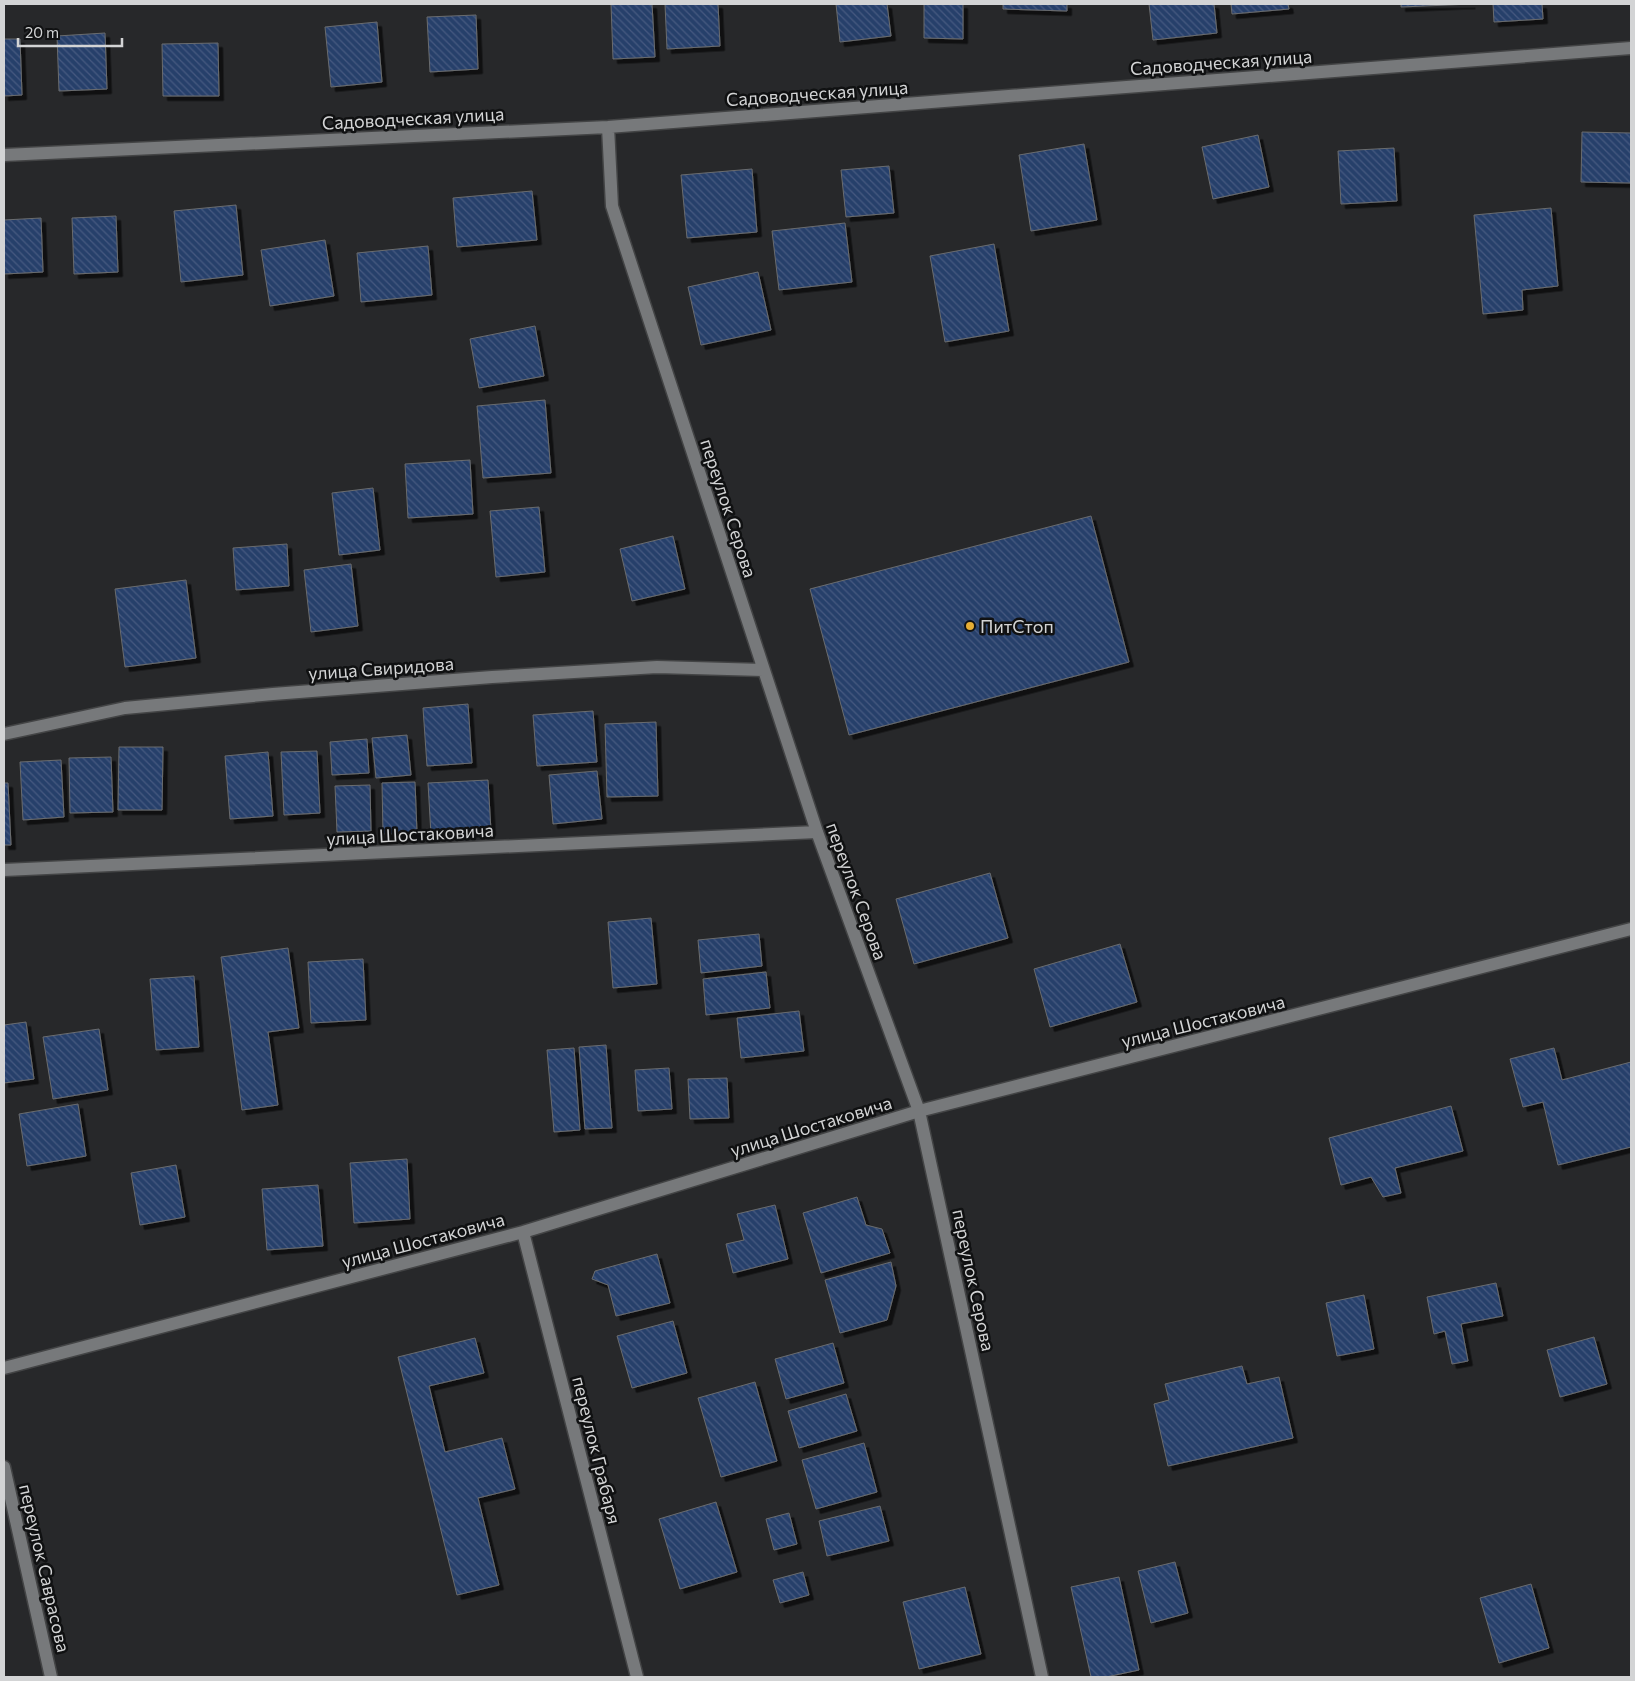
<svg xmlns="http://www.w3.org/2000/svg" width="1635" height="1681" font-family="Commissioner,sans-serif">
  <style>
    .building { fill: url(#building-back-hatch); stroke: #6a6c6e; filter: url(#shadow) }
    .lines { fill: none; stroke-linecap: round; stroke-linejoin: round }
    .minor-casing { stroke: #434445; stroke-width: 15 }
    .minor { stroke: #77797b; stroke-width: 12 }
    .poi-dot { fill: #e5ad35; stroke: #101112; stroke-width: 2 }
    .labels { text-anchor: middle; dominant-baseline: central; stroke-width: 5; stroke-linejoin: round; paint-order: stroke }
    .street-label { font-size: 18px; fill: #d3d4d5; stroke: #101112 }
    .poi-label { font-size: 18px; fill: #d3d4d5; stroke: #101112; text-anchor: start }
  </style>
  <defs>
    <pattern id="building-back-hatch" width="6" height="6" patternUnits="userSpaceOnUse" patternTransform="scale(1.25)"><rect width="6" height="6" fill="#273f6b"/><path d="M-1 5l2 2M0 0l6 6M5-1l2 2" fill="none" stroke="#455a7f"/></pattern>
    <filter id="shadow"><feDropShadow dx="4.5" dy="4.5" stdDeviation="0" flood-color="#0009"/></filter>
  </defs>
  <rect width="100%" height="100%" fill="#27282a"/>
  <!-- building -->
  <path class="building" d="M611 4H652L655 57 613 59Z
    M665 4H718L720 46 667 49Z
    M836 4H887L891 36 840 42Z
    M924 4H963V39L924 38Z
    M1003 4H1067V11L1003 9Z
    M1149 4H1214L1217 33 1153 40Z
    M1231 4H1288L1289 9 1232 14Z
    M1401 4H1471L1401 7Z
    M1493 4H1542L1543 19 1494 22Z
    M476 15 478 69 430 72 427 17Z
    M377 22 382 82 331 87 325 27Z
    M105 33 107 89 59 91 57 36Z
    M4 39H20L22 95 4 96Z
    M218 43 219 96H163L162 44Z
    M1582 132 1631 133V183L1581 182Z
    M1258 135 1269 187 1213 199 1202 147Z
    M1084 144 1097 220 1031 231 1019 155Z
    M1394 148 1397 201 1341 204 1338 151Z
    M889 166 894 213 846 217 841 170Z
    M752 169 757 232 687 238 681 175Z
    M532 191 537 240 457 247 453 198Z
    M236 205 243 275 181 282 174 211Z
    M1551 208 1558 286 1522 290 1523 310 1483 314 1474 215Z
    M116 216 118 272 74 274 72 218Z
    M41 218 43 272 4 274V220Z
    M845 223 852 282 779 290 772 231Z
    M325 240 334 296 270 306 261 250Z
    M994 244 1009 331 945 342 930 256Z
    M428 246 432 295 361 302 357 253Z
    M758 272 771 330 701 345 688 287Z
    M535 326 544 376 479 388 470 339Z
    M545 400 551 473 483 478 477 406Z
    M470 460 473 514 408 518 405 464Z
    M373 488 380 550 339 555 332 493Z
    M539 507 545 572 496 577 490 511Z
    M1091 516 1129 662 849 735 810 589Z
    M673 536 685 589 632 601 620 549Z
    M287 544 289 586 236 590 233 548Z
    M351 564 358 626 311 632 304 570Z
    M186 580 196 658 125 667 115 589Z
    M468 704 472 763 427 766 423 708Z
    M593 711 597 762 537 766 533 715Z
    M656 722 658 796 607 797 605 724Z
    M407 735 411 775 376 778 372 738Z
    M367 739 369 773 332 775 330 742Z
    M119 747H163L162 810H118Z
    M317 751 320 813 284 815 281 752Z
    M268 752 273 816 230 819 225 756Z
    M111 757 113 812 70 813 69 758Z
    M61 760 64 817 23 820 20 762Z
    M597 771 602 819 553 824 549 775Z
    M488 780 491 831 431 835 428 783Z
    M415 782 417 833 383 834 382 783Z
    M4 783H8L11 845H4Z
    M370 785 371 831 337 832 335 786Z
    M990 873 1008 938 914 964 896 899Z
    M651 918 657 984 613 988 608 922Z
    M759 934 762 966 701 973 698 940Z
    M1120 944 1137 1002 1050 1027 1034 969Z
    M288 948 299 1028 268 1032 278 1105 242 1110 221 957Z
    M363 959 366 1020 311 1023 308 962Z
    M766 972 770 1008 706 1015 703 979Z
    M194 976 199 1047 156 1050 150 979Z
    M799 1011 804 1051 741 1058 737 1018Z
    M26 1022 34 1079 4 1083V1025Z
    M99 1029 108 1090 53 1099 43 1037Z
    M606 1045 612 1128 585 1129 579 1047Z
    M574 1048 580 1130 554 1132 547 1050Z
    M1554 1048 1562 1080 1631 1062V1147L1558 1165 1543 1102 1523 1107 1510 1059Z
    M669 1068 672 1109 638 1111 635 1070Z
    M727 1078 729 1118 690 1119 688 1079Z
    M78 1104 86 1156 27 1166 19 1114Z
    M1451 1106 1463 1151 1395 1168 1401 1193 1383 1197 1371 1177 1341 1185 1329 1138Z
    M407 1159 410 1219 354 1223 350 1163Z
    M176 1165 185 1217 140 1225 131 1173Z
    M318 1185 323 1246 267 1250 262 1189Z
    M857 1197 866 1225 882 1229 890 1253 821 1273 803 1213Z
    M775 1205 788 1259 733 1273 726 1244 744 1240 737 1214Z
    M657 1254 670 1303 616 1316 608 1285 592 1279 595 1271Z
    M891 1262 896 1286 887 1320 840 1333 825 1280Z
    M1496 1283 1503 1316 1461 1324 1468 1361 1452 1364 1445 1331 1434 1334 1427 1297Z
    M1364 1295 1374 1349 1337 1356 1326 1303Z
    M673 1321 687 1373 632 1388 617 1336Z
    M1594 1337 1607 1384 1560 1397 1547 1350Z
    M475 1338 484 1373 429 1386 445 1452 502 1438 515 1489 478 1498 499 1585 457 1595 398 1357Z
    M833 1343 844 1383 786 1399 775 1359Z
    M1242 1366 1247 1384 1279 1377 1293 1438 1168 1466 1154 1404 1169 1400 1165 1384Z
    M755 1382 777 1461 721 1477 698 1398Z
    M846 1394 857 1431 799 1448 788 1411Z
    M864 1443 877 1492 816 1509 802 1460Z
    M716 1502 737 1572 680 1589 659 1519Z
    M880 1506 889 1541 827 1556 819 1521Z
    M789 1513 797 1544 774 1550 766 1519Z
    M1175 1562 1188 1613 1151 1623 1138 1571Z
    M803 1572 809 1595 780 1603 773 1580Z
    M1119 1577 1139 1670 1106 1677H1091L1071 1587Z
    M1531 1584 1549 1648 1499 1663 1480 1598Z
    M965 1587 981 1654 919 1669 903 1602Z"/>
  <g class="lines">
    <!-- minor casing -->
    <g class="minor-casing">
      <path id="minor" d="M608 127 612 206 817 832 919 1111 1042 1677
        M4 155 608 127 1631 48
        M4 734 125 708 273 694 492 677 657 667 763 670
        M4 870 817 832
        M523 1232 637 1677
        M4 1368 523 1232 919 1111 1631 929
        M4 1467 51 1677"/>
    </g>
    <!-- minor -->
    <use href="#minor" class="minor"/>
  </g>
  <!-- markers -->
  <circle class="poi-dot" cx="970" cy="626" r="5"/>
  <g class="labels">
    <!-- street labels -->
    <g class="street-label">
      <text transform="translate(1221 62) rotate(-4)">Садоводческая улица</text>
      <text transform="translate(817 93) rotate(-4)">Садоводческая улица</text>
      <text transform="translate(413 118) rotate(-3)">Садоводческая улица</text>
      <text transform="translate(729 508) rotate(72)">переулок Серова</text>
      <text transform="translate(381 668) rotate(-4)">улица Свиридова</text>
      <text transform="translate(410 834) rotate(-3)">улица Шостаковича</text>
      <text transform="translate(857 891) rotate(70)">переулок Серова</text>
      <text transform="translate(1203 1021) rotate(-14)">улица Шостаковича</text>
      <text transform="translate(811 1126) rotate(-17)">улица Шостаковича</text>
      <text transform="translate(423 1240) rotate(-15)">улица Шостаковича</text>
      <text transform="translate(974 1280) rotate(78)">переулок Серова</text>
      <text transform="translate(597 1450) rotate(76)">переулок Грабаря</text>
      <text transform="translate(45 1568) rotate(77)">переулок Саврасова</text>
    </g>
    <!-- poi labels -->
    <g class="poi-label">
      <text x="980" y="626">ПитСтоп</text>
    </g>
  </g>
  <!-- border -->
  <rect width="1635" height="1681" fill="none" stroke="#d3d4d5" stroke-width="10"/>
  <!-- scale -->
  <path d="M18 38v8h104v-8" fill="none" stroke="#d3d4d5" stroke-width="2.5"/>
  <text x="25" y="38" font-size="15" fill="#d3d4d5" stroke="#101112" stroke-width="4" paint-order="stroke">20 m</text>
</svg>
